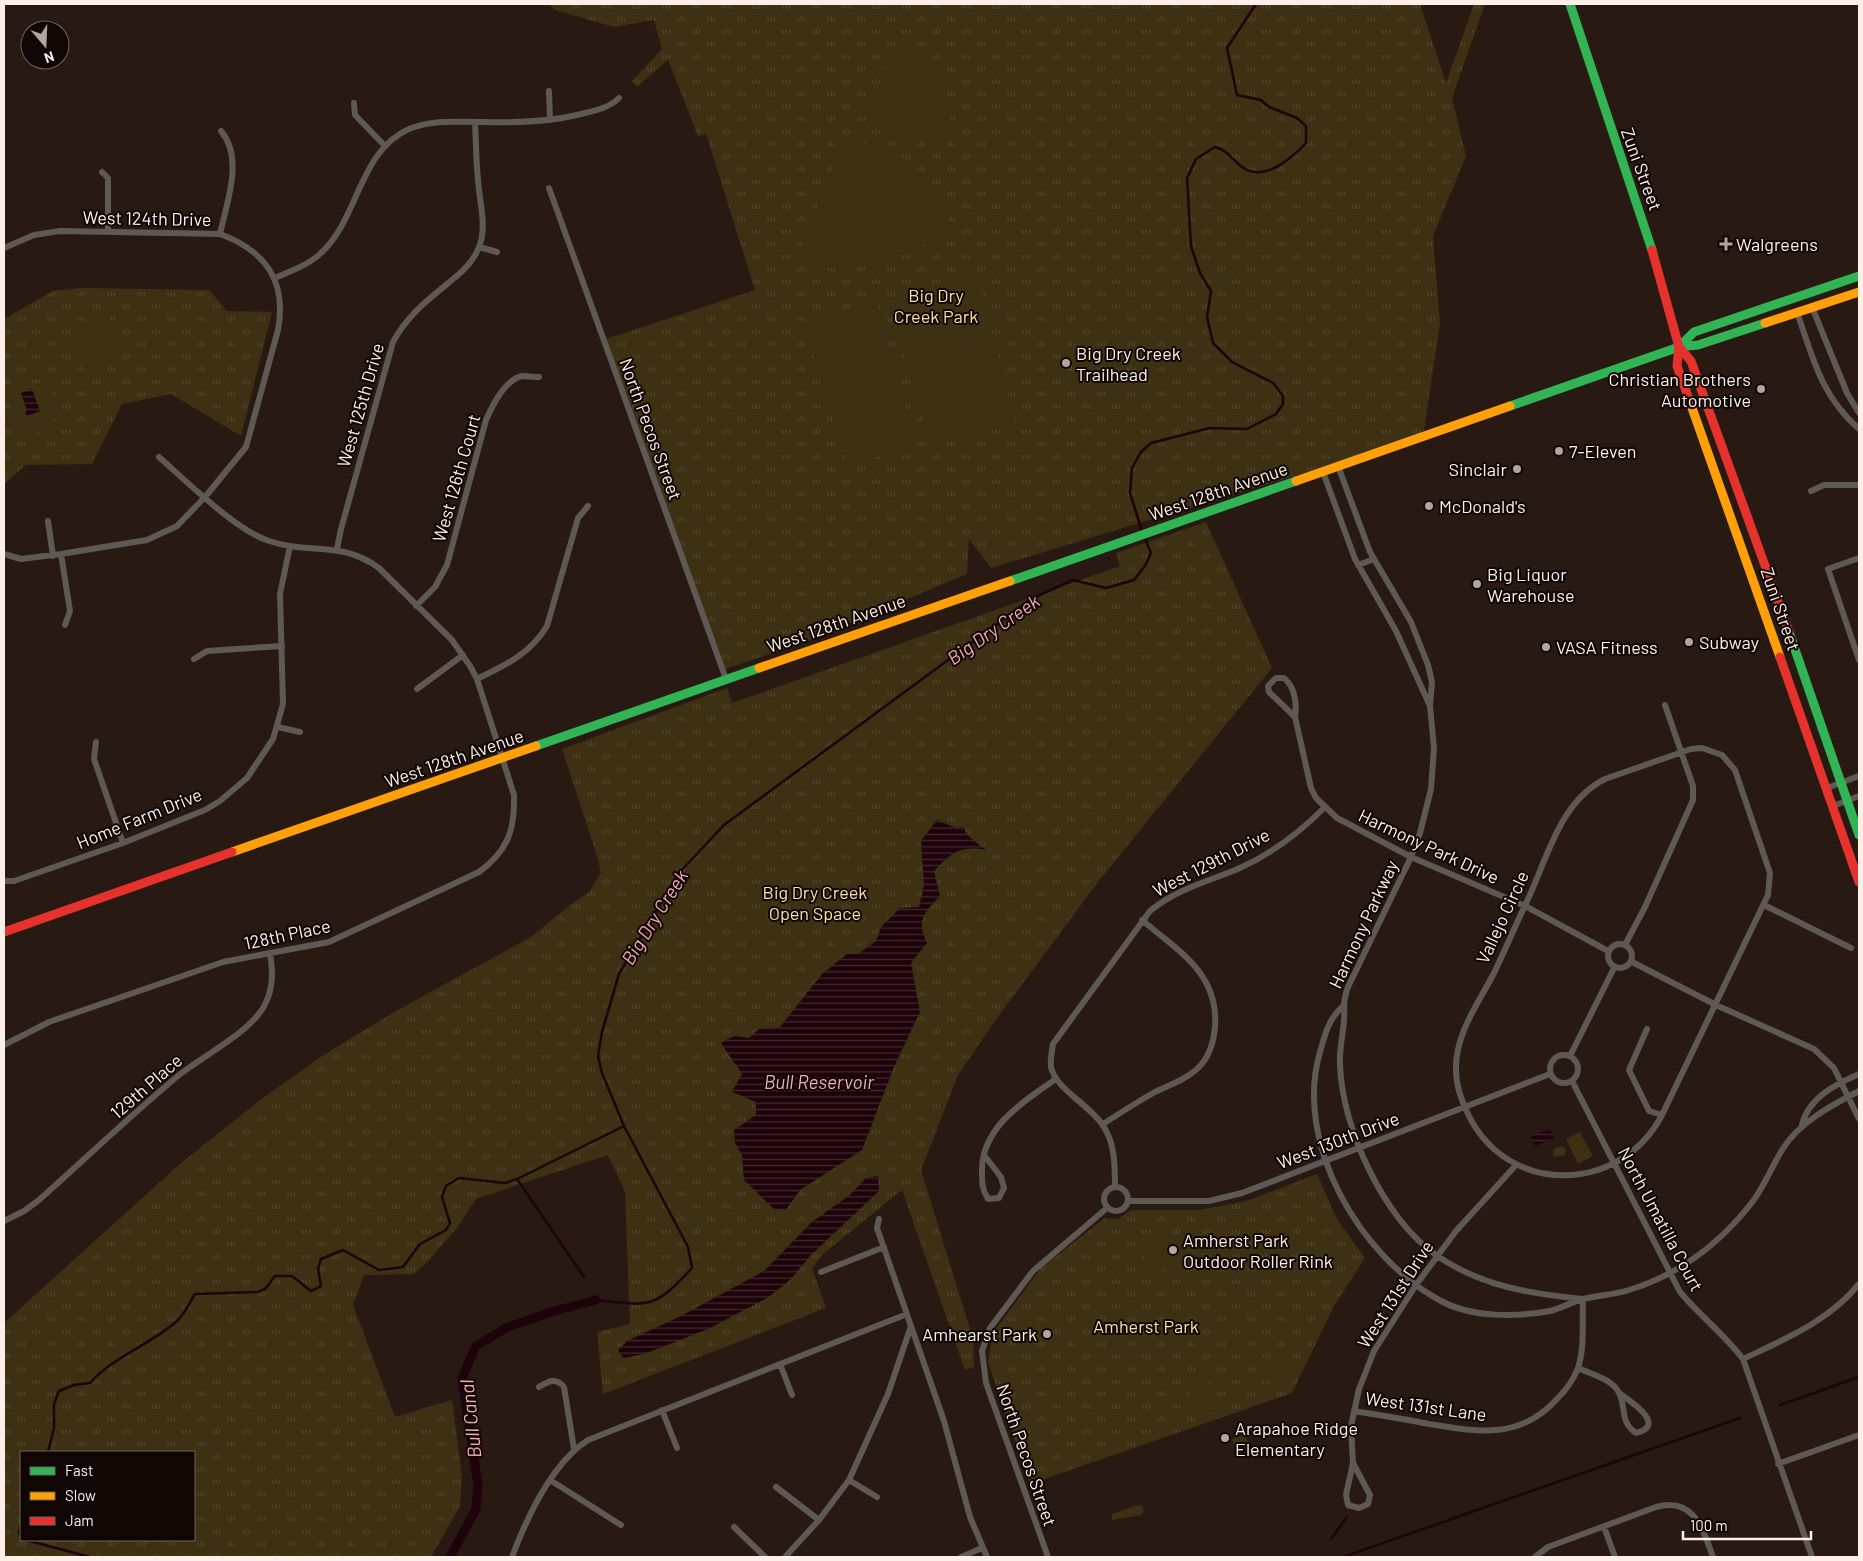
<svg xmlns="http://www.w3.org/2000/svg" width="1863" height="1561" font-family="Barlow,sans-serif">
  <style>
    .park { fill: url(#park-tufts); fill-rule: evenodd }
    .garden { fill: #3d3013 }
    .water { fill: url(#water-rules) }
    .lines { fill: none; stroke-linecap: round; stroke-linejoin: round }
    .stream { stroke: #1f030b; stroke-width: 2.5 }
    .canal { stroke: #1f030b; stroke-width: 9 }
    .street { stroke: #5e5955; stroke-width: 6 }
    .fast { stroke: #30b455; stroke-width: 9 }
    .slow { stroke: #ff9f0a; stroke-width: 9 }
    .jam { stroke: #e5322d; stroke-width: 9 }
    .poi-dot { fill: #b3a59e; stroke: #100603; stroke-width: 2 }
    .labels { text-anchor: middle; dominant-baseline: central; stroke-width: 4; stroke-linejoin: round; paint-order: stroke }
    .street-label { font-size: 18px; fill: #fef0e9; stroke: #100603 }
    .poi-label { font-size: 18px; fill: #fef0e9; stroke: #100603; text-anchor: start }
    .park-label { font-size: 18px; fill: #fbe0a0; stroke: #100603 }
    .water-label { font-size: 19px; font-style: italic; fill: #f4acbd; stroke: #100603 }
  </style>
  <defs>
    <pattern id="park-tufts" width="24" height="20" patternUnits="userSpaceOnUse" patternTransform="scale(1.25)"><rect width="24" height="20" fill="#3d3013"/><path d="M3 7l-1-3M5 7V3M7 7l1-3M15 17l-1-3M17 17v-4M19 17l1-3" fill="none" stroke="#50442a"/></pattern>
    <pattern id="water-rules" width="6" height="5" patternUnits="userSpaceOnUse" patternTransform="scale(1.25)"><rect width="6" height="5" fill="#1f030b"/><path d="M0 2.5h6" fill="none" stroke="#41282f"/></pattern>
  </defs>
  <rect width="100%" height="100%" fill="#281a13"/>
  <!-- park -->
  <path class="park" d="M549 4H1420L1446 83 1474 4H1485L1452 98 1466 156 1433 236 1440 324 1423 437 991 568 969 539 967 574 805 642 722 670 603 340 755 290 706 134 698 136 668 60 637 87 632 81 662 49 654 20 614 27 555 10Z
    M83 288 209 290 227 311 272 312 241 436 171 394 122 404 92 464 26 465 4 484V319L53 291Z
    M1206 522 1272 668 1098 882 997 1018 958 1075 921 1170 973 1339 974 1367 965 1370 902 1190 823 1254 812 1268 826 1308 603 1394 597 1332 630 1324 625 1192 608 1155 476 1199 457 1228 427 1262 414 1274 364 1275 353 1305 395 1417 452 1400 462 1476 460 1506 431 1557H4V1323L181 1163 259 1101 325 1054 396 1011 531 937 570 905 589 892 601 873 598 859 562 749 727 688 732 703 1120 566 1116 553ZM21 1452H194V1540H21Z
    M1561 1146 1566 1149 1565 1155 1553 1157 1554 1149Z
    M1317 1174 1338 1221 1365 1258 1334 1306 1292 1393 1030 1484 988 1362 993 1333 1041 1268 1105 1218 1118 1219 1131 1210H1199L1247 1201Z
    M1138 1505 1142 1506 1144 1511 1141 1515 1112 1520V1514Z"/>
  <!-- garden -->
  <path class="garden" d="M904 45C932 59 954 89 951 123 950 131 943 140 939 147L868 122 862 109Z
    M856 139 956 205C950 214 945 226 937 234 918 256 850 275 822 266 814 263 806 256 799 252L841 146Z
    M977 276 1015 423 931 444 889 300Z
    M877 303 917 445 847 466 804 324Z
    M104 315 110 317 123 355 121 359 90 370 84 368 72 333 73 326Z
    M33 383 51 393 58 411 49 429 28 436 22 423 11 427 5 410 14 406 10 390Z
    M1580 1132 1593 1156 1578 1164 1566 1139Z
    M1194 1229C1200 1235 1204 1246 1202 1254L1156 1272 1148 1268 1143 1251 1144 1247Z
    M1263 1358 1293 1368 1286 1387 1257 1377Z
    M1205 1372 1216 1405 1196 1411 1185 1380Z
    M1245 1434 1250 1448 1237 1453 1232 1439Z"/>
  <!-- water -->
  <path class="water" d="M32 389 40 411 27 416 25 412 27 411 21 393Z
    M937 820 956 828 963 827 968 836 986 850C959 845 952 853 934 871L940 896C924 912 916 921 927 943L911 963 920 1012 896 1062 862 1150 800 1190 786 1210H775L744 1180 742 1155 735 1143 734 1130 756 1115V1102L732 1092 742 1074 721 1043 734 1036 749 1038 759 1029 780 1027 822 974 847 954H858L876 941 881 927 900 908 919 907 924 885 921 841Z
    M1550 1129 1554 1138 1535 1146 1531 1136Z
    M878 1176 879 1191 811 1255 791 1279 769 1297 708 1329 644 1354 623 1358 618 1350 627 1341 683 1315 764 1271 812 1222 850 1195 866 1178Z"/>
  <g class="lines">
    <!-- stream -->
    <path class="stream" d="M1142 531 1130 493 1132 468 1141 452 1151 443 1210 428 1247 429 1276 414 1283 404V396L1273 383 1232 362 1213 343 1207 317 1211 291 1200 273 1191 246 1187 178 1196 159 1215 147C1228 150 1232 160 1242 167 1264 183 1292 158 1306 143V126L1297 118 1269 107 1261 100 1237 95 1227 48 1256 4
      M517 1179 624 1126
      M594 1296 596 1300C651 1306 654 1309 692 1268L688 1247 624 1126 602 1073 598 1056 602 1032 619 974 678 874 724 825 1031 599 1073 580 1106 588 1134 580 1145 566 1151 553 1144 536
      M1780 1405 1859 1377
      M48 1452 54 1428V1404L59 1391 74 1385 90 1383C114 1356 152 1344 178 1320 185 1313 190 1302 195 1294L258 1292 265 1289 275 1276H292L311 1291 321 1286 318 1269 321 1259 343 1250 379 1270 403 1267 420 1244 446 1230 450 1223 442 1197 446 1186 459 1178 505 1183 517 1179 584 1277
      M21 1524 19 1533 21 1535
      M1331 1539 1347 1517
      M26 1540 90 1557
      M1343 1557 1740 1418"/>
    <!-- canal -->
    <path class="canal" d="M450 1557 476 1509 478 1485 462 1378 476 1346 506 1328 551 1312 596 1300"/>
    <!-- street -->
    <path class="street" d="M549 91 550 120
      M354 103 355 115 385 146
      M102 172 108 178V231
      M549 188 726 679
      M220 234C227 202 244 158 221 131
      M479 247 497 252
      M4 248 34 235 60 231 220 234C266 251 287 281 278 330L246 447 205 497 177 526 147 540 61 554 21 559 4 554
      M275 278C290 271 309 265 321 253 359 218 359 151 409 129 433 119 458 122 484 122 518 123 552 122 585 113 598 110 610 107 619 98
      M1812 307 1847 393 1859 413
      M1797 312C1813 358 1821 396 1859 429
      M1338 466 1370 552 1411 622 1428 665 1432 682 1430 706 1434 748 1431 789 1420 833 1411 857 1348 987C1342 1005 1345 1004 1344 1020 1343 1035 1339 1050 1340 1065 1342 1128 1384 1219 1436 1255 1480 1286 1531 1294 1583 1299
      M1323 472 1355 559 1396 631 1430 706
      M1811 491 1824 485H1859
      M48 521 53 556
      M337 549 341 529 393 342C409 312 433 296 458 275 494 244 481 218 478 180 476 161 476 141 475 122
      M61 554 70 611 65 625
      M1859 558 1828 569 1859 660
      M1358 565 1374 559
      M416 606 435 587 447 565 486 420C492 406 505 380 522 376 527 376 533 377 539 377
      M194 659 207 651 282 646
      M477 679C506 665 530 654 547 626L578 518 588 506
      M417 689 463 655
      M1295 717 1269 692 1268 686 1276 678H1284C1295 687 1297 703 1295 717L1311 788 1316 798 1337 818 1411 857 1525 906 1608 951
      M278 727 300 732
      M96 742 94 759 123 843
      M1702 748 1722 755 1735 770 1770 873 1768 895 1662 1115C1620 1195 1507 1196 1468 1114 1461 1100 1456 1086 1456 1070 1455 1034 1478 1004 1494 973 1506 948 1517 922 1529 897 1548 855 1561 801 1605 779L1691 749Z
      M1827 788 1859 776
      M1833 806 1859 796
      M4 881H14L123 843 205 810 220 801 247 778 273 739 283 704 280 594 290 546
      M1764 905 1851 948
      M1608 956a12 12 0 1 1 24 0a12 12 0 1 1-24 0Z
      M1625 945 1645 907 1693 800V786L1665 705
      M1632 962 1716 1005 1814 1049 1834 1068 1859 1119
      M1342 1007C1328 1020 1325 1035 1320 1052 1293 1144 1361 1258 1441 1301 1472 1318 1517 1317 1550 1311 1562 1308 1572 1302 1583 1299 1598 1295 1614 1295 1629 1290 1678 1275 1718 1245 1750 1205 1763 1189 1771 1168 1782 1150 1798 1123 1832 1105 1859 1091
      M1647 1029 1629 1070 1649 1111 1662 1115
      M4 1045 49 1022 223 962 329 942 479 872C508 851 515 830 514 795L477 679 470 666 452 640 379 568C341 540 310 555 269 541 237 531 186 481 159 457
      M1550 1069a14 14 0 1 1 28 0a14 14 0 1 1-28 0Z
      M1570 1056 1614 968
      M1572 1081 1680 1292C1700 1316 1724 1334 1743 1359L1812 1557
      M1103 1124C1120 1113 1137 1102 1155 1092 1169 1085 1187 1079 1198 1068 1209 1058 1214 1041 1215 1027 1219 973 1178 951 1142 920
      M1802 1125C1808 1098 1836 1084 1859 1074
      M984 1155 1001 1177 1004 1188 999 1198 988 1199C982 1189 982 1183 982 1173 980 1128 1024 1101 1056 1079
      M1104 1199a12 12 0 1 1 24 0a12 12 0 1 1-24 0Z
      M1115 1187C1115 1165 1115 1142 1102 1124 1089 1105 1055 1088 1051 1067 1050 1060 1052 1051 1053 1044L1150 911C1176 889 1210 881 1240 868 1271 854 1301 831 1324 808
      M1129 1201H1209L1242 1193 1550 1074
      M879 1219 877 1228 944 1421 970 1517 987 1557
      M4 1221 24 1211 39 1200C86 1158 131 1115 179 1075 203 1056 239 1038 258 1015 272 998 274 975 270 954
      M821 1272 884 1247
      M1743 1359C1785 1339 1829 1321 1859 1284
      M780 1364 792 1395
      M1578 1368C1591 1374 1611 1379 1618 1391 1627 1406 1619 1422 1636 1433 1668 1425 1630 1401 1619 1393
      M539 1387C549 1381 556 1377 564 1387L574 1449
      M662 1410 677 1448
      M1354 1411C1379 1415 1404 1419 1429 1424 1478 1432 1520 1440 1557 1399 1565 1391 1574 1379 1578 1368 1585 1347 1582 1321 1583 1299
      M1353 1463 1370 1495 1368 1504 1359 1508 1348 1505 1346 1495 1353 1463 1351 1426 1359 1389 1374 1351 1416 1285 1456 1231 1516 1165
      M1778 1464 1859 1435
      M550 1480 621 1525
      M849 1480 877 1497
      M776 1487 819 1520
      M734 1527 765 1557
      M1604 1527 1615 1557
      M512 1557C527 1517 551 1464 588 1440L907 1314
      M785 1557 819 1520 849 1480 888 1394 911 1326
      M961 1557 982 1548
      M1048 1557 986 1383 982 1351 990 1328 1033 1271 1107 1208
      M1535 1557 1548 1547 1656 1507C1694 1496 1703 1530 1713 1557"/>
    <!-- fast -->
    <path class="fast" d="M1570 4 1652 250
      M1679 347 1694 332 1859 276
      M1510 406 1679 347 1698 345 1765 323
      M1010 581 1296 481
      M1789 632 1859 835
      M536 746 759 668"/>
    <!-- slow -->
    <path class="slow" d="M1765 323 1859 292
      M1691 405 1780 657
      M1296 481 1510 406
      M759 668 1010 581
      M232 852 536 746"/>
    <!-- jam -->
    <path class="jam" d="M1652 250 1679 347 1677 366 1691 405
      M1679 347 1691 361 1789 632
      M1780 657 1859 882
      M4 932 232 852"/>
  </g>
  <!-- markers -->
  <g class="poi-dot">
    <path d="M1723.5 236.5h5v5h5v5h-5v5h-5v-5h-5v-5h5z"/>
    <circle cx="1066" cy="363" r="5"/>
    <circle cx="1761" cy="389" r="5"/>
    <circle cx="1559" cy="451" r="5"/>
    <circle cx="1517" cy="469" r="5"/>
    <circle cx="1429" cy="506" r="5"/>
    <circle cx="1477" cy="584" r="5"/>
    <circle cx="1689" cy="642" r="5"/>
    <circle cx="1546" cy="647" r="5"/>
    <circle cx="1173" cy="1250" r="5"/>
    <circle cx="1047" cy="1334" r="5"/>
    <circle cx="1225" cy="1438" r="5"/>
  </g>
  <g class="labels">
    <!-- street labels -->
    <g class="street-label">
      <text transform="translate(1642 169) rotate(70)">Zuni Street</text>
      <text transform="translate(147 218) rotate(1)">West 124th Drive</text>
      <text transform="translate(360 405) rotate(-74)">West 125th Drive</text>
      <text transform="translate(651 429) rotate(70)">North Pecos Street</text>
      <text transform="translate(456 478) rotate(-74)">West 126th Court</text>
      <text transform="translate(1218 491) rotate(-19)">West 128th Avenue</text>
      <text transform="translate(1781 609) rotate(71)">Zuni Street</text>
      <text transform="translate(836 623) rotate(-19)">West 128th Avenue</text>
      <text transform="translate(454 758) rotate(-19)">West 128th Avenue</text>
      <text transform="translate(139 818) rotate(-22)">Home Farm Drive</text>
      <text transform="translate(1429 846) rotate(25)">Harmony Park Drive</text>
      <text transform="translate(1211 862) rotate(-27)">West 129th Drive</text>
      <text transform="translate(1502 917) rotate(-65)">Vallejo Circle</text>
      <text transform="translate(1363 924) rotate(-65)">Harmony Parkway</text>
      <text transform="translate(287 934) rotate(-12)">128th Place</text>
      <text transform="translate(146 1086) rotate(-41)">129th Place</text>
      <text transform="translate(1338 1140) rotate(-21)">West 130th Drive</text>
      <text transform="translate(1661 1219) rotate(62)">North Umatilla Court</text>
      <text transform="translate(1395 1294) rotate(-57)">West 131st Drive</text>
      <text transform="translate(1426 1406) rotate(8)">West 131st Lane</text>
      <text transform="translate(1027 1455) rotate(71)">North Pecos Street</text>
    </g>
    <!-- poi labels -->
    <g class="poi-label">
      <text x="1736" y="244">Walgreens</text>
      <text x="1076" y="353">Big Dry Creek<tspan x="1076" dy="21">Trailhead</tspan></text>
      <text x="1751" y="379" text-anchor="end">Christian Brothers<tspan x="1751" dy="21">Automotive</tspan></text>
      <text x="1569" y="451">7-Eleven</text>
      <text x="1507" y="469" text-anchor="end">Sinclair</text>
      <text x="1439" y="506">McDonald's</text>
      <text x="1487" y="574">Big Liquor<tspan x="1487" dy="21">Warehouse</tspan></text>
      <text x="1699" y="642">Subway</text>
      <text x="1556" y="647">VASA Fitness</text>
      <text x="1183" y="1240">Amherst Park<tspan x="1183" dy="21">Outdoor Roller Rink</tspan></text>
      <text x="1037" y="1334" text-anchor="end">Amhearst Park</text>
      <text x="1235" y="1428">Arapahoe Ridge<tspan x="1235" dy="21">Elementary</tspan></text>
    </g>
    <!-- park labels -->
    <g class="park-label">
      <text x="936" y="295">Big Dry<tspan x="936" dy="21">Creek Park</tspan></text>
      <text x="815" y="892">Big Dry Creek<tspan x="815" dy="21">Open Space</tspan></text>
      <text x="1146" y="1326">Amherst Park</text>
    </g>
    <!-- water labels -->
    <g class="water-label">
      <text transform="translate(993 629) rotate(-35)">Big Dry Creek</text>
      <text transform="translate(654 917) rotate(-58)">Big Dry Creek</text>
      <text x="819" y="1081">Bull Reservoir</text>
      <text transform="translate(470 1419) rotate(-96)">Bull Canal</text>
    </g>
  </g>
  <!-- border -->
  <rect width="1863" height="1561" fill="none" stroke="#fef0e9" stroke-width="10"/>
  <!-- legend -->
  <rect x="20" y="1451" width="175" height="90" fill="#100603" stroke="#6f645f"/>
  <rect x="30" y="1467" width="25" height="8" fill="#30b455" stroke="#6f645f"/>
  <text x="65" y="1476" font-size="15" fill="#fef0e9">Fast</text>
  <rect x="30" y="1492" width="25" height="8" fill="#ff9f0a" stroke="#6f645f"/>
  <text x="65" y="1501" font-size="15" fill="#fef0e9">Slow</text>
  <rect x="30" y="1517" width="25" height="8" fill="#e5322d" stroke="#6f645f"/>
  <text x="65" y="1526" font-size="15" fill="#fef0e9">Jam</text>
  <!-- north arrow -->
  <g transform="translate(45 45) rotate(161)"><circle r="24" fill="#100603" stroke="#6f645f"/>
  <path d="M0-4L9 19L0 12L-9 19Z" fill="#b3a59e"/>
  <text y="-8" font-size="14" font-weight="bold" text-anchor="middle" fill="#fef0e9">N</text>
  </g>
  <!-- scale -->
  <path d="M1683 1531v8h128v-8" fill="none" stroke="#fef0e9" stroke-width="2.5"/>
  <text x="1690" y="1531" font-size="15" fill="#fef0e9" stroke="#100603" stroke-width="4" paint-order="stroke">100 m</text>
</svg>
